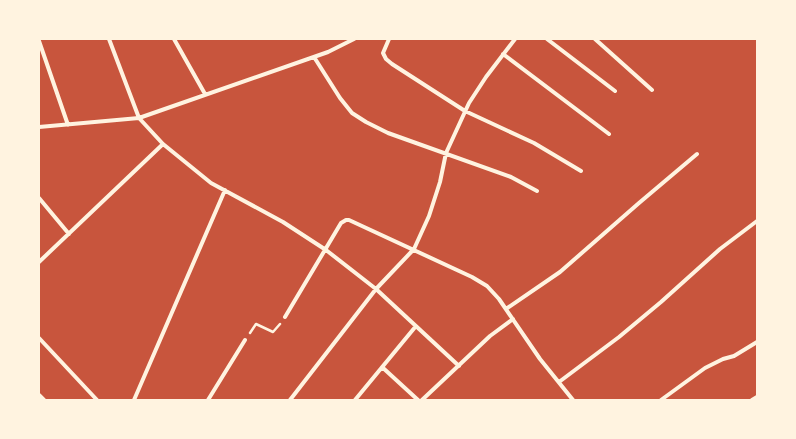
<svg xmlns="http://www.w3.org/2000/svg" width="796" height="439" font-family="Commissioner,sans-serif">
  <style>
    .lines { fill: none; stroke-linecap: round; stroke-linejoin: round }
    .path { stroke: #fff3e0; stroke-width: 2.5 }
    .minor { stroke: #fff3e0; stroke-width: 4 }
  </style>
  <rect width="100%" height="100%" fill="#c8553d"/>
  <g class="lines">
    <!-- path -->
    <path class="path" d="M250 333 256 324 273 332 280 324"/>
    <!-- minor -->
    <path class="minor" d="M109 39 139 118 163 144 211 183 283 222 326 250 376 289 459 366
      M174 39 205 94
      M389 39 383 53 386 59 392 64 465 111 534 143 581 171
      M547 39 615 91
      M595 39 652 90
      M39 41 68 125
      M503 54 609 134
      M314 57 340 98 352 113 366 122 388 133 511 177 537 191
      M39 127 139 118 328 52 354 39
      M39 198 69 234
      M39 262 163 144
      M506 309 560 272 639 203 697 154
      M285 317 341 223 346 220H349L472 277 487 286 499 299 540 359 573 400
      M39 338 97 400
      M382 367 418 400
      M559 382 619 337 661 302 720 249 757 221
      M39 395 44 400
      M134 400 225 190
      M208 400 245 340
      M290 400 376 289 414 249 429 216 440 182 446 153 469 103 486 77 515 39
      M355 400 416 326
      M422 400 490 336 513 319
      M661 400 705 368 723 359 734 356 757 342
      M752 400 757 397"/>
  </g>
  <!-- border -->
  <rect width="796" height="439" fill="none" stroke="#fff3e0" stroke-width="80"/>
</svg>
